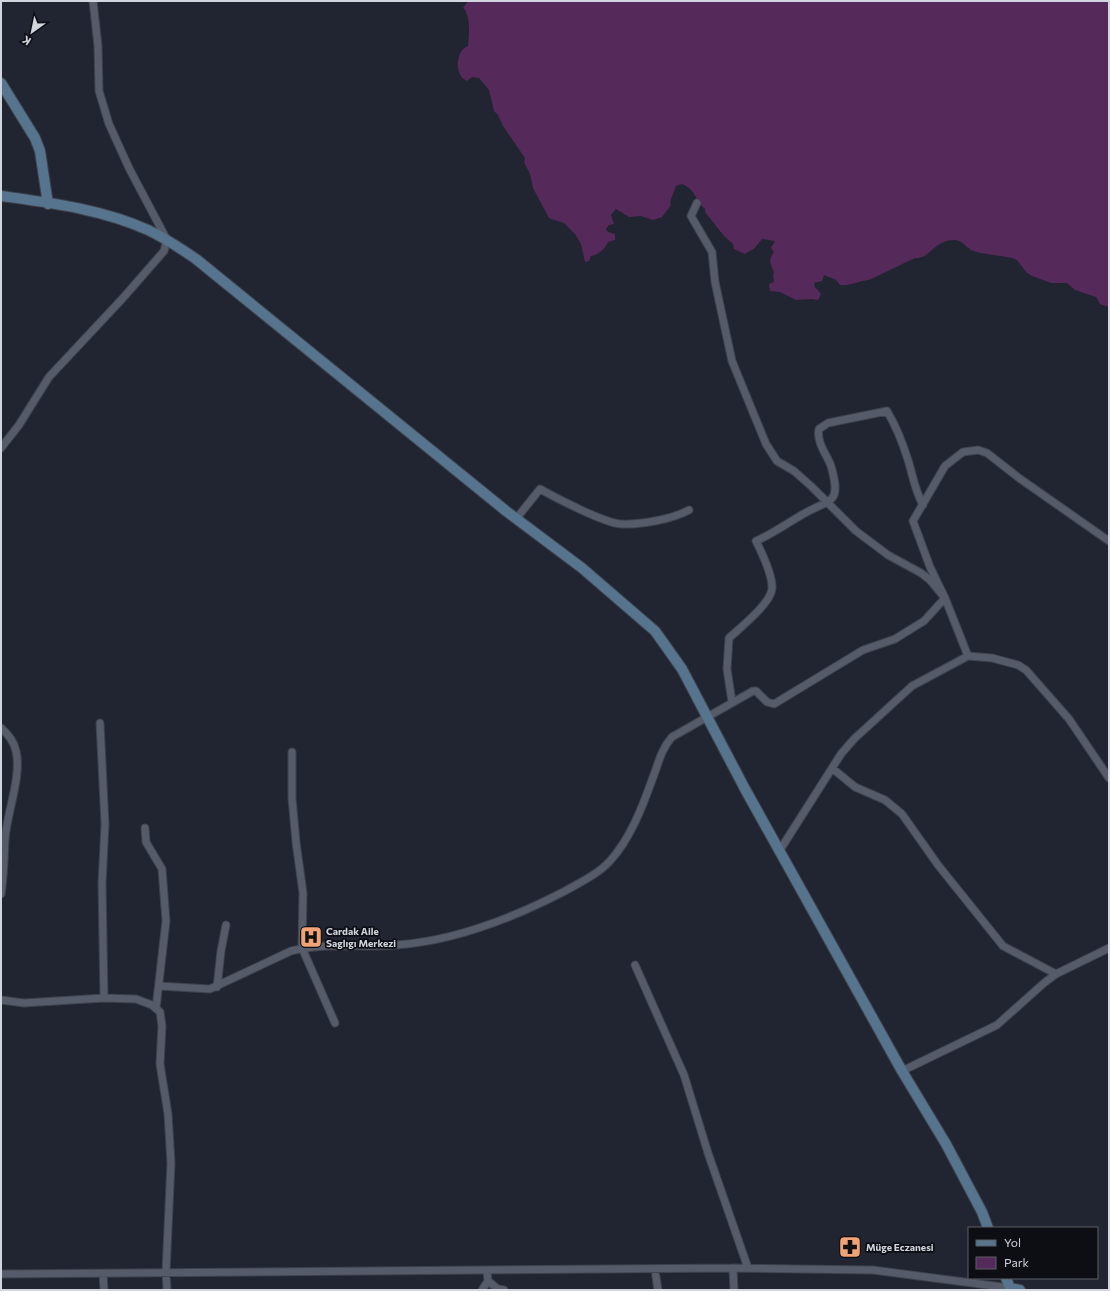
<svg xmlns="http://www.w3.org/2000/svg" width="1110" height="1291" font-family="Commissioner,sans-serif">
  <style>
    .green { fill: #55295a }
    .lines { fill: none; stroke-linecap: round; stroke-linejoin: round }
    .street-casing { stroke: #3e424c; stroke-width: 9 }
    .secondary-casing { stroke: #3e424c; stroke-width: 12 }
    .street { stroke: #555b68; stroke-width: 7 }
    .secondary { stroke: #56748d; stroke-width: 10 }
    .labels { text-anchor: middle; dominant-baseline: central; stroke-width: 3.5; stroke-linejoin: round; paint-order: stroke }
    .poi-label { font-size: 10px; font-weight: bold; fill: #d1d5dd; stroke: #0c0e14; text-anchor: start }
  </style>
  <rect width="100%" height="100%" fill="#202531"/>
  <!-- green -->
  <path class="green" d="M468 1H1109V307L1100 304 1096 297 1075 290 1067 283H1051L1032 276 1026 272 1017 260 1012 258C999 255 985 255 973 251 966 248 963 240 954 240 934 240 929 260 915 258L869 280C859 281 850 286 840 285L836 280 824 275 822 281 814 283 815 287 821 294 818 300 812 299 796 300 780 292 770 291 769 284 774 282 773 275 774 272C770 264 768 260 774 252L771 248 775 241 762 239 755 248 745 254 734 249 733 244 724 236 705 212V209C694 200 697 190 682 184L676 186 670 202 671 205 662 217 653 220 641 216 629 217 616 209 611 215 614 224 609 225 606 229 608 232 615 234V240L608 242C605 249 598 255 591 256L589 261 585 262 581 244 575 234 564 223 549 218 533 188 530 174 524 162 525 158 503 126 498 115 494 111 489 90 479 78 472 77 467 81C454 76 455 51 468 46 469 37 471 14 463 8Z"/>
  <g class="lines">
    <!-- street casing -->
    <g class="street-casing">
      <path id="street" d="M697 203 691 216 712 252 715 282 732 361 766 444 777 461 794 471 811 486 856 531 888 555 921 573 930 580 945 598 968 656
        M1 448 19 425 49 377 123 298 164 251 167 240 129 168 109 124 99 91 98 46 93 1
        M516 519 540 489C556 498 604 523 621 524 640 525 673 519 689 510
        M732 702 727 669 729 638C741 627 770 604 772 589 773 576 762 553 756 541 777 532 795 517 815 508 821 505 830 502 833 497 838 489 833 474 831 466 827 455 816 442 819 429L828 423 887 411C896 426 903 444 908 460 913 476 915 491 923 505
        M100 723 105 824 102 884 104 998
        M1 728C8 734 14 742 16 751 22 776 7 812 5 839 4 858 4 874 1 894
        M292 752V798L296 842 303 893 302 948 335 1023
        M832 768 855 787 885 800 902 814 938 865 1003 946 1056 974
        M145 828 146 842 162 869 166 921 156 1008
        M780 850 841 754 854 739 912 686 968 656 992 658 1018 665 1026 670 1069 719 1109 778
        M635 965 684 1075 708 1153 748 1268
        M159 986 210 989 291 951C325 942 361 948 396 945 455 941 513 918 565 891 581 882 598 874 610 861 630 839 642 808 652 780 658 765 661 749 672 737L753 691H756L767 702 774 704 863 650 895 639 911 629 924 621 945 598 930 567 913 521 945 466 963 452 978 450 987 453 1019 478 1109 541
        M217 987 221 951 226 925
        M1 1000 24 1003 104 998 136 999 152 1005 160 1012 162 1026 160 1064 168 1114 171 1163 166 1272 167 1290
        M902 1071 997 1025 1044 983 1056 974 1109 948
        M733 1268 734 1290
        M487 1270 488 1281 498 1289 504 1290
        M655 1270 658 1290
        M1 1274 733 1268 873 1270 1010 1288
        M103 1274 104 1290
        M482 1290 488 1281"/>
    </g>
    <!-- secondary casing -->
    <g class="secondary-casing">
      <path id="secondary" d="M1 83 35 138 40 151 48 204
        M1 196C51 203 102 209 148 230 165 238 180 248 196 259L506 511 582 568 655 631 682 669 745 789 902 1071 946 1144 982 1212 988 1228
        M1006 1278 1010 1288 1020 1290"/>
    </g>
    <!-- street -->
    <use href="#street" class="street"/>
    <!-- secondary -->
    <use href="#secondary" class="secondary"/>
  </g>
  <!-- icons -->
  <defs>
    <g id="hospital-square" transform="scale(1.15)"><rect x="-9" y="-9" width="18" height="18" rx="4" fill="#efa377" stroke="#0c0e14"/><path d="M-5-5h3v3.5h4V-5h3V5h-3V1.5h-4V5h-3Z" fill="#111"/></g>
    <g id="pharmacy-square" transform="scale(1.15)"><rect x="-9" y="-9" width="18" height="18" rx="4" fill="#efa377" stroke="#0c0e14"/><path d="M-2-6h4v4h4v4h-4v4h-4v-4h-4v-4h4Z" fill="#111"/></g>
  </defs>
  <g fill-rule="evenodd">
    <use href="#hospital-square" x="311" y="937"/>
    <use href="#pharmacy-square" x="850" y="1247"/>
  </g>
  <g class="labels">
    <!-- poi labels -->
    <g class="poi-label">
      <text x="326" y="931">Cardak Aile<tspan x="326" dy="12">Saglıgı Merkezi</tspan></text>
      <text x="866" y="1247">Müge Eczanesi</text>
    </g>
  </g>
  <!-- border -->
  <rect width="1110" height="1291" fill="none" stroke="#d1d5dd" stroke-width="4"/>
  <!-- legend -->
  <rect x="968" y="1227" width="130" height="52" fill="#0c0e14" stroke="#5b5e64"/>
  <rect x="976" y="1240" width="20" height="6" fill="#56748d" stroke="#5b5e64"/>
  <text x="1004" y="1247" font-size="12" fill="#d1d5dd">Yol</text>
  <rect x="976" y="1257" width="20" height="12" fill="#55295a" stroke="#5b5e64"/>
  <text x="1004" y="1267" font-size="12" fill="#d1d5dd">Park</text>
  <!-- north arrow -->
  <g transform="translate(32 32) rotate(213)" stroke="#0c0e14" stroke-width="3" paint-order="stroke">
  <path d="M0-3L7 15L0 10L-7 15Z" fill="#d1d5dd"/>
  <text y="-6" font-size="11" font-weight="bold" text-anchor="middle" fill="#d1d5dd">K</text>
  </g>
</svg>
